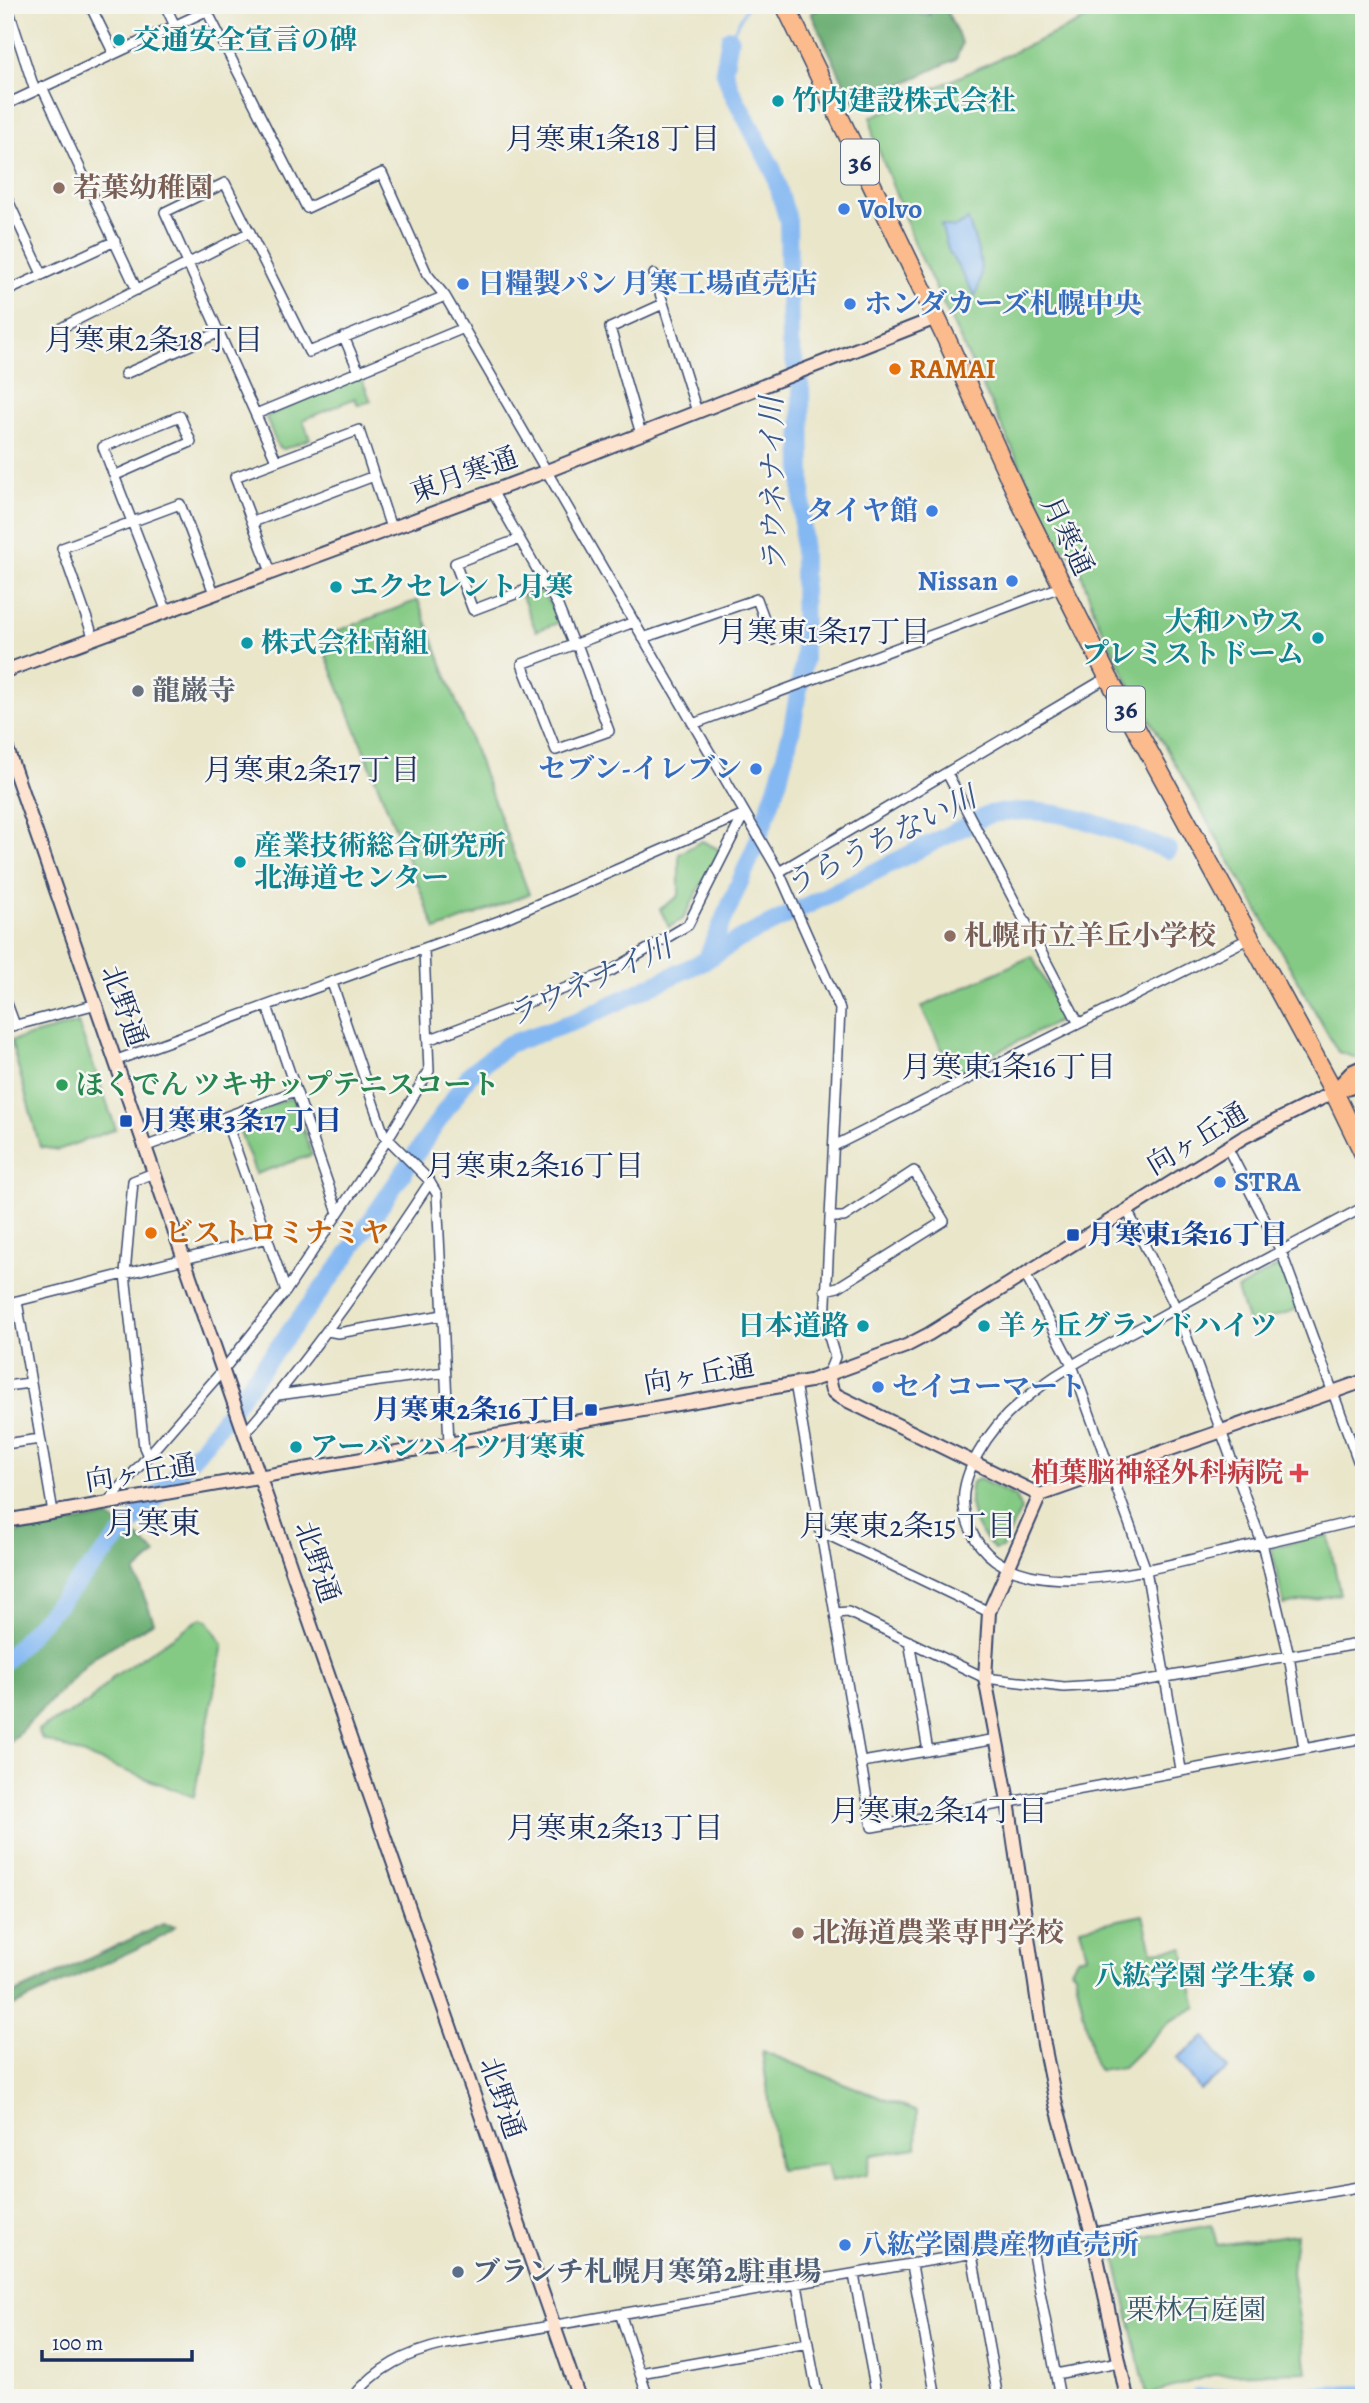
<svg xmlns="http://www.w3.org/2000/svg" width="1369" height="2403" font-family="Alegreya,'Noto Serif JP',serif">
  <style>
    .green { fill: #84ca84; stroke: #507c71; stroke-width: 2 }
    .forest { fill: #6bae72; stroke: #436e68; stroke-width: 2 }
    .water { fill: #84b8f2; stroke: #5074a8; stroke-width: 2 }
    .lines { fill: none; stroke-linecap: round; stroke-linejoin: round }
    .stream { stroke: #84b8f2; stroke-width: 2.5 }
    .river { stroke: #84b8f2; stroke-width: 18 }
    .street-casing { stroke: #3a4a6e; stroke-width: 12 }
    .secondary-casing { stroke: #3a4a6e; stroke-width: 16 }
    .primary-casing { stroke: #3a4a6e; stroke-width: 18 }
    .highway-casing { stroke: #3a4a6e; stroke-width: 21 }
    .street { stroke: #fff; stroke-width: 9 }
    .secondary { stroke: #fde4d1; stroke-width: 12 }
    .primary { stroke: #fbbb8c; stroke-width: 14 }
    .highway { stroke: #fbbb8c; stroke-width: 18 }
    .culture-dot { fill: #0f9aa8; stroke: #f6f6f2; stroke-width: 2.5 }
    .education-dot { fill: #8d6e63; stroke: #f6f6f2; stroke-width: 2.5 }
    .shop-dot { fill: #3f7fe0; stroke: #f6f6f2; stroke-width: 2.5 }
    .food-dot { fill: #e8710a; stroke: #f6f6f2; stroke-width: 2.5 }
    .worship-dot { fill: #6b7280; stroke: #f6f6f2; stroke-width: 2.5 }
    .leisure-dot { fill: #2e9e5b; stroke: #f6f6f2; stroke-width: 2.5 }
    .transit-dot { fill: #1a4fb4; stroke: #f6f6f2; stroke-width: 2.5 }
    .health-dot { fill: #e0444e; stroke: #f6f6f2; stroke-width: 2.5 }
    .service-dot { fill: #5c6f8a; stroke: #f6f6f2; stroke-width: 2.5 }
    .labels { text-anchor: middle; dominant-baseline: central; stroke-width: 5; stroke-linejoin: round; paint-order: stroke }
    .shield { fill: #f6f6f2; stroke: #5d6b8a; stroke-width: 2 }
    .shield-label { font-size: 26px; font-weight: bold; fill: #1b2f5e }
    .culture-label { font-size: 28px; font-weight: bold; fill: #0d838f; stroke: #f6f6f2; text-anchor: start }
    .education-label { font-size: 28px; font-weight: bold; fill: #785e54; stroke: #f6f6f2; text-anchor: start }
    .shop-label { font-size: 28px; font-weight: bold; fill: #366cbe; stroke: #f6f6f2; text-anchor: start }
    .food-label { font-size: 28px; font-weight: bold; fill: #c56008; stroke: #f6f6f2; text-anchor: start }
    .street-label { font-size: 28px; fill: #1b2f5e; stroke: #f6f6f2 }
    .worship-label { font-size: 28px; font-weight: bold; fill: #5b616d; stroke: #f6f6f2; text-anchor: start }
    .leisure-label { font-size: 28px; font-weight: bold; fill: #27864d; stroke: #f6f6f2; text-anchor: start }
    .transit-label { font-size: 28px; font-weight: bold; fill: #164399; stroke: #f6f6f2; text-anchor: start }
    .health-label { font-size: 28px; font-weight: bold; fill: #be3a42; stroke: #f6f6f2; text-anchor: end }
    .service-label { font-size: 28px; font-weight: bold; fill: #4e5e75; stroke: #f6f6f2; text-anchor: start }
    .park-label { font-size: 28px; fill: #355668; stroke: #f6f6f2 }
    .neighbourhood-label { font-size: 30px; fill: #1b2f5e; stroke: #f6f6f2 }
    .water-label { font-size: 30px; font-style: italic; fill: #3a588a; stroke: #f6f6f2 }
    .quarter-label { font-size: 32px; fill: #1b2f5e; stroke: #f6f6f2 }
  </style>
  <rect width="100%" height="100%" fill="#f6f6f2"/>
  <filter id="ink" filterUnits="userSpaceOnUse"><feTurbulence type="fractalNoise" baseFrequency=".0143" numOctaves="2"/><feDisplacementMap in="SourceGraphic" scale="14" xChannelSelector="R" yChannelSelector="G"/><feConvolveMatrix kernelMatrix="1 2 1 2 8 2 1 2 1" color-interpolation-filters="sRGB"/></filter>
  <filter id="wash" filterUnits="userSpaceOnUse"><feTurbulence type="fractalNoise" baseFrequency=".00686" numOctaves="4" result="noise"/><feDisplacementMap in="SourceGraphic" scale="28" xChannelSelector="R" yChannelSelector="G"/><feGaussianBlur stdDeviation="1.57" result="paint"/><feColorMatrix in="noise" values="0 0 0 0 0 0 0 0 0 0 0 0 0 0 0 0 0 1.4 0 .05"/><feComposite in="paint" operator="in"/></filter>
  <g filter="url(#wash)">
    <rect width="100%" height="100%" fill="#eae6ca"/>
    <!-- green -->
    <path class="green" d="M1117 5H1364V1054L1357 1058 1338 1052 1127 679 1097 619 1077 561 1057 542 917 249 873 135 871 117Z
      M360 375 371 401 358 405 355 398 303 420 310 439 284 449 278 447 266 418 269 415Z
      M539 590 553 608 558 623 536 631 522 596Z
      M418 600 529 894 436 930 319 638Z
      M702 841 720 850 683 919 669 927 660 909 679 896V854Z
      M1032 956 1063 1019 954 1073 921 1007Z
      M78 1023 116 1129 58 1150 40 1147 11 1041Z
      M290 1098 293 1100 312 1155 256 1174 236 1122 237 1118Z
      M1276 1267 1283 1269 1297 1309 1249 1326 1237 1290Z
      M979 1479 1016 1497 1021 1510 1002 1548 995 1550C976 1531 965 1509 972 1482Z
      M1328 1535 1340 1594 1284 1605 1271 1547Z
      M201 1618 207 1620 223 1644 194 1797 42 1739 38 1730 88 1703 113 1677Z
      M1143 1915 1152 1951 1183 1948 1197 2007 1170 2021 1123 2067 1099 2071 1094 2063 1075 1973 1071 1969 1077 1958 1087 1956 1080 1928Z
      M762 2051 917 2112 916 2148 871 2155 866 2175 831 2182 827 2164 779 2170Z
      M1212 2225 1217 2245 1296 2234 1292 2272 1307 2372 1216 2374 1147 2395 1112 2243Z"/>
    <!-- forest -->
    <path class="forest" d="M827 5H880L930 15 926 5H944L962 43 956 59 865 101 852 100 811 13Z
      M108 1517 135 1534 156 1554 135 1573 154 1622 95 1656 5 1747V1534Z
      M163 1924 175 1926 164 1936 5 2010V1998Z"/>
    <!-- water -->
    <path class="water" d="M968 220C977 247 988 269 975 296L949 252 941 225 953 228Z
      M1205 2037 1228 2069 1200 2090 1177 2058Z"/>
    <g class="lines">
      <!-- stream -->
      <path class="stream" d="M730 38 748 5"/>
      <!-- river -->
      <path class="river" d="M706 960 756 845 778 782 792 728 804 660 801 389 790 343 788 221 773 170 731 90 724 70 730 38
        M5 1661 203 1446 344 1260 470 1074 509 1044 579 1020 706 960 738 940 990 814C1058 803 1106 827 1168 850
        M1199 2398 1364 2394"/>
    </g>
  </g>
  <g filter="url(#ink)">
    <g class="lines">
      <!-- street casing -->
      <g class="street-casing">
        <path id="street" d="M7 5 35 91
          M90 5 114 54
          M165 5 175 26
          M207 11 307 208 382 173 427 274 445 296 779 872 840 1009 825 1323 835 1357 828 1374
          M42 87 137 290
          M5 105 219 5
          M5 194 42 274
          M654 274 697 412
          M5 292 115 241
          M63 327 250 232
          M344 337 359 372
          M125 374 220 332
          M256 414 464 328
          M641 434 610 328 663 304
          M276 460 165 212 225 183 309 352 445 296
          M116 475 191 442 180 416 103 447 167 612
          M492 491 557 604 574 646
          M253 522 374 476
          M519 539 455 563 473 610 544 583
          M271 572 235 477 359 430 391 528
          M643 638 757 599 772 640
          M94 639 62 548 180 504 214 593
          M577 644 609 731 556 750 522 664 634 622
          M693 724 1063 586
          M947 773 1078 1022
          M779 872 1108 677
          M332 983 384 1135 428 1179 437 1194 449 1443
          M5 998 15 1025
          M267 1006 338 1213
          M5 1028 97 1004
          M428 1040 611 971 688 925 744 814
          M117 1060 499 921 744 814
          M225 1118 286 1291
          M147 1146 295 1091
          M834 1146 1250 938
          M1227 1147 1281 1251 1364 1477
          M1364 1207C1292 1245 1220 1283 1149 1323 1105 1347 1057 1370 1019 1404 991 1427 956 1476 965 1513 990 1618 1145 1570 1214 1554 1264 1543 1314 1531 1364 1519
          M1127 1210 1176 1308 1262 1543 1289 1656 1304 1748
          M1025 1274 1072 1365 1146 1570 1181 1769
          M825 1290 838 1287 944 1221 914 1171 844 1217H830
          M17 1301 53 1512
          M5 1304 268 1238
          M328 1331 338 1333 443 1315
          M795 1383 872 1827 1364 1738
          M5 1386 30 1383
          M278 1395 445 1372
          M246 1432C314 1353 373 1269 430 1182
          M5 1444 40 1439
          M148 1456 144 1447 125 1274 133 1181 156 1172
          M107 1503 224 1369 286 1291 387 1140 429 1071 424 950
          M820 1531 989 1612
          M835 1613 848 1612 985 1678 1064 1687 1131 1683 1364 1643
          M909 1641 928 1751
          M862 1762 997 1739
          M1031 2244 1060 2398
          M972 2255 998 2398
          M912 2265 936 2398
          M854 2275 877 2398
          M797 2285 818 2398
          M621 2316 648 2398
          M640 2373 808 2343
          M1056 2374 1119 2362
          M352 2398C378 2367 406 2353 445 2344L1364 2186"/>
      </g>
      <!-- secondary casing -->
      <g class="secondary-casing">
        <path id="secondary" d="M5 671 547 471 936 318
          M5 743 579 2398
          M828 1374 832 1391 838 1396 1040 1495 989 1612 985 1678 1008 1801 1044 2045 1056 2104 1092 2234 1127 2398
          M1040 1495 1364 1381
          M5 1521 810 1381 906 1346 929 1334 1244 1137 1334 1092"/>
      </g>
      <!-- primary casing -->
      <g class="primary-casing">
        <path id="primary" d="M1335 1091 1364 1083
          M1334 1092 1353 1072 1364 1067"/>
      </g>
      <!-- highway casing -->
      <g class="highway-casing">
        <path id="highway" d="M785 5 946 338 1021 503 1108 677 1334 1092 1364 1154"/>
      </g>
      <!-- street -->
      <use href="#street" class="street"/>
      <!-- secondary -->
      <use href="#secondary" class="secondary"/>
      <!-- primary -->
      <use href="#primary" class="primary"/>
      <!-- highway -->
      <use href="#highway" class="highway"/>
    </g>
  </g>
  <!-- markers -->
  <g class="culture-dot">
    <circle cx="119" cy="40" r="7"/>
    <circle cx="778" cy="101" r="7"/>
    <circle cx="336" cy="587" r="7"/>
    <circle cx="1318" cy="638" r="7"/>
    <circle cx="247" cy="643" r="7"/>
    <circle cx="240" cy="862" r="7"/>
    <circle cx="863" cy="1326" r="7"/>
    <circle cx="984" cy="1326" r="7"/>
    <circle cx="296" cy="1447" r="7"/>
    <circle cx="1309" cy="1976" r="7"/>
  </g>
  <g class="education-dot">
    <circle cx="59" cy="188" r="7"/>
    <circle cx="950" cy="936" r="7"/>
    <circle cx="798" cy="1933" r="7"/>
  </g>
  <g class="shop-dot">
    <circle cx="844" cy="209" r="7"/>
    <circle cx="463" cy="284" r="7"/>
    <circle cx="850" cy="304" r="7"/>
    <circle cx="932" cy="511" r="7"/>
    <circle cx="1012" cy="581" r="7"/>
    <circle cx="756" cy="769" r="7"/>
    <circle cx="1220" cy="1182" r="7"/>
    <circle cx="878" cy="1387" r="7"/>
    <circle cx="845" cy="2245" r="7"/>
  </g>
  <g class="food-dot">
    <circle cx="895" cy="369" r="7"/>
    <circle cx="151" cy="1233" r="7"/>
  </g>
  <circle class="worship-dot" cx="138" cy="691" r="7"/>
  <circle class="leisure-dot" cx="62" cy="1085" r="7"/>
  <g class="transit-dot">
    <rect x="119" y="1114" width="14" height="14" rx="3.5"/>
    <rect x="1066" y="1228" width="14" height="14" rx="3.5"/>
    <rect x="584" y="1403" width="14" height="14" rx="3.5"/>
  </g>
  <path class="health-dot" d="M1295.5 1462.5h7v7h7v7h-7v7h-7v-7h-7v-7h7z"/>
  <circle class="service-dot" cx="458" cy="2272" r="7"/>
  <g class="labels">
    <!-- shield labels -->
    <g class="shield">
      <rect x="841" y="139.5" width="38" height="45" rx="5"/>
      <rect x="1107" y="686.5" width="38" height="45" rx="5"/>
    </g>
    <g class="shield-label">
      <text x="860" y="162">36</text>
      <text x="1126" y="709">36</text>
    </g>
    <!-- culture labels -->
    <g class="culture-label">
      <text x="133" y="40">交通安全宣言の碑</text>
      <text x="792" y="101">竹内建設株式会社</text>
      <text x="350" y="587">エクセレント月寒</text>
      <text x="1304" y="622" text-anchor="end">大和ハウス<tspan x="1304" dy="32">プレミストドーム</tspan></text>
      <text x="261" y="643">株式会社南組</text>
      <text x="254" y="846">産業技術総合研究所<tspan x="254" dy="32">北海道センター</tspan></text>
      <text x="849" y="1326" text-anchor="end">日本道路</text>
      <text x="998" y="1326">羊ヶ丘グランドハイツ</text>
      <text x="310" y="1447">アーバンハイツ月寒東</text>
      <text x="1295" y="1976" text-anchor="end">八紘学園 学生寮</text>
    </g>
    <!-- education labels -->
    <g class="education-label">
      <text x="73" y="188">若葉幼稚園</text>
      <text x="964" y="936">札幌市立羊丘小学校</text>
      <text x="812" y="1933">北海道農業専門学校</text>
    </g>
    <!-- shop labels -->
    <g class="shop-label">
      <text x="858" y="209">Volvo</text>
      <text x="477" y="284">日糧製パン 月寒工場直売店</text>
      <text x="864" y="304">ホンダカーズ札幌中央</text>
      <text x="918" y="511" text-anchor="end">タイヤ館</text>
      <text x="998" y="581" text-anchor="end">Nissan</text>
      <text x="742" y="769" text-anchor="end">セブン-イレブン</text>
      <text x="1234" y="1182">STRA</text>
      <text x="892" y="1387">セイコーマート</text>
      <text x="859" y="2245">八紘学園農産物直売所</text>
    </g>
    <!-- food labels -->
    <g class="food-label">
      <text x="909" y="369">RAMAI</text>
      <text x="165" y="1233">ビストロミナミヤ</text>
    </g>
    <!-- street labels -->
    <g class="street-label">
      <text transform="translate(464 475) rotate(-20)">東月寒通</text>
      <text transform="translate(1067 536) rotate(64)">月寒通</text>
      <text transform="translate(124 1006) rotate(70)">北野通</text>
      <text transform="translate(1197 1139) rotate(-31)">向ヶ丘通</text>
      <text transform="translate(699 1375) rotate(-10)">向ヶ丘通</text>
      <text transform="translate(141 1473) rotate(-9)">向ヶ丘通</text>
      <text transform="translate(317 1562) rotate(71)">北野通</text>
      <text transform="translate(502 2098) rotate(71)">北野通</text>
    </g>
    <!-- worship labels -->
    <g class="worship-label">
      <text x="152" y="691">龍巌寺</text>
    </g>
    <!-- leisure labels -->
    <g class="leisure-label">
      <text x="76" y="1085">ほくでん ツキサップテニスコート</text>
    </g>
    <!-- transit labels -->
    <g class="transit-label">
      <text x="140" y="1121">月寒東3条17丁目</text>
      <text x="1087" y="1235">月寒東1条16丁目</text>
      <text x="577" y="1410" text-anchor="end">月寒東2条16丁目</text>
    </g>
    <!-- health labels -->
    <g class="health-label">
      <text x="1283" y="1473">柏葉脳神経外科病院</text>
    </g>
    <!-- service labels -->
    <g class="service-label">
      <text x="472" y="2272">ブランチ札幌月寒第2駐車場</text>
    </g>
    <!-- park labels -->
    <g class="park-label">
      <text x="1196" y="2310">栗林石庭園</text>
    </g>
    <!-- neighbourhood labels -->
    <g class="neighbourhood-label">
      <text x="613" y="139">月寒東1条18丁目</text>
      <text x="154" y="340">月寒東2条18丁目</text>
      <text x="824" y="632">月寒東1条17丁目</text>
      <text x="312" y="770">月寒東2条17丁目</text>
      <text x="1009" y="1067">月寒東1条16丁目</text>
      <text x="535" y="1166">月寒東2条16丁目</text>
      <text x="908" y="1526">月寒東2条15丁目</text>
      <text x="939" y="1811">月寒東2条14丁目</text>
      <text x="615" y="1828">月寒東2条13丁目</text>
    </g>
    <!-- water labels -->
    <g class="water-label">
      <text transform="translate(773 485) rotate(-91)">ラウネナイ川</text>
      <text transform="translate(880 841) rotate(-26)">うらうちない川</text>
      <text transform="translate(589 981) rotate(-24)">ラウネナイ川</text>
    </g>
    <!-- quarter labels -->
    <g class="quarter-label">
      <text x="153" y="1523">月寒東</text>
    </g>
  </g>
  <!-- margin -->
  <rect width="1369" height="2403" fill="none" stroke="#f6f6f2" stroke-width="28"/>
  <!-- scale -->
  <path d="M42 2350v10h150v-10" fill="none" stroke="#1b2f5e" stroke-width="3.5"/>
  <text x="52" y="2350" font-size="21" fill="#1b2f5e" stroke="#f6f6f2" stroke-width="5" paint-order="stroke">100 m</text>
</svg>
